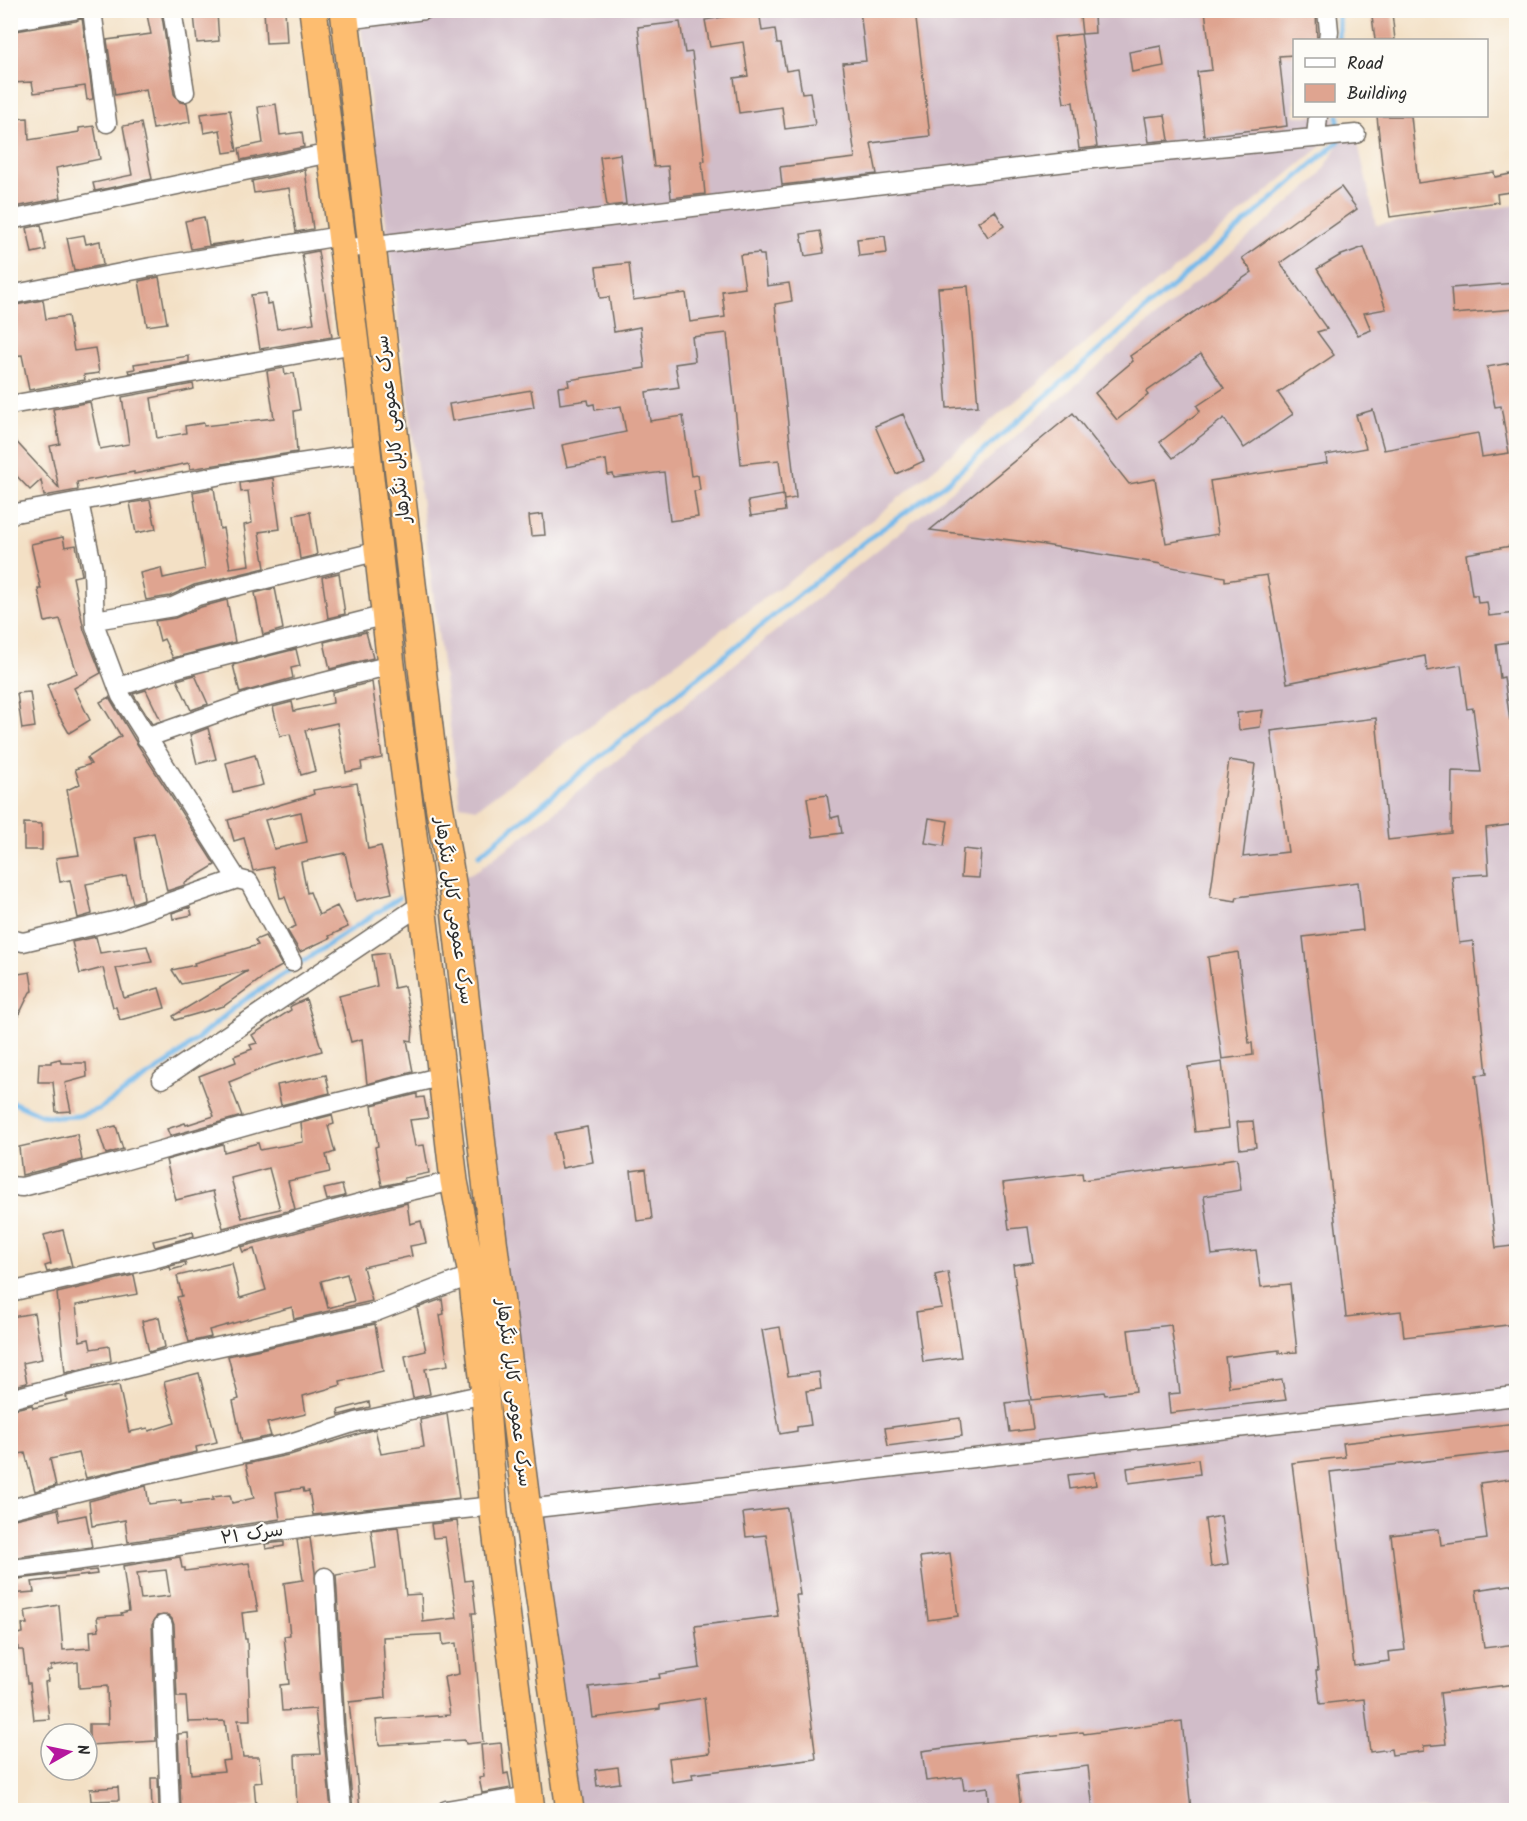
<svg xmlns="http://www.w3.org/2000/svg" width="1527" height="1821" font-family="Kalam,'Playpen Sans Arabic',sans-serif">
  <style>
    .industrial { fill: #d1bdc9 }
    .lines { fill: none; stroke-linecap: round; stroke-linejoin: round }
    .stream { stroke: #74b9eb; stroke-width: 5 }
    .building { fill: #dfa490; fill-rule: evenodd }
    .minor-casing { stroke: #716a61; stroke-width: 21 }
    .highway-casing { stroke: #716a61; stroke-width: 30 }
    .minor { stroke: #fff; stroke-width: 18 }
    .highway { stroke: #fdbd6f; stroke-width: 27 }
    .labels { text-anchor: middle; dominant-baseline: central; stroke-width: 4.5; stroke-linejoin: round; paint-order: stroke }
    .street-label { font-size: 18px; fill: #2b2b2b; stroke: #fdfcf7 }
  </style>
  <rect width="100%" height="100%" fill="#fdfcf7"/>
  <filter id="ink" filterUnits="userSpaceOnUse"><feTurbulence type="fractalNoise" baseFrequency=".0167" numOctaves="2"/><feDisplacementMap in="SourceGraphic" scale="12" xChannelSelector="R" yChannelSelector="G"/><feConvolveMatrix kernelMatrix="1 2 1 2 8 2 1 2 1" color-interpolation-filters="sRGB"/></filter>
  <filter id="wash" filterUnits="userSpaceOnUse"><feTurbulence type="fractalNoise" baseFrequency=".008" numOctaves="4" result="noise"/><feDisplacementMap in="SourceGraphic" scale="24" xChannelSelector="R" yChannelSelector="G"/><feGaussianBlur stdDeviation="1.35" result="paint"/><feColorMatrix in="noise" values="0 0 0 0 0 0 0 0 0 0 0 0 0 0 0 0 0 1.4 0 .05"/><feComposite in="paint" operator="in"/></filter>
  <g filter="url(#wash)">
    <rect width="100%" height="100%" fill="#f3e0c5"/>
    <!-- industrial -->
    <path class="industrial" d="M359 11H1323L1326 40H1294V116H1333L1335 135 876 517 477 808 460 805Z
      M1356 134 1376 225 1516 205V1810H570L452 883 479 869 525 835 762 642 955 488 1317 179 1338 146 1340 141Z"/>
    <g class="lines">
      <!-- stream -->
      <path class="stream" d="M1339 40V10
        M1338 116V132
        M479 855 864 542 945 484 1339 141
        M10 1101 41 1115 60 1117 78 1116 99 1109 172 1060 243 1001 399 898"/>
    </g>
    <g id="blocks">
      <!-- building -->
      <path class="building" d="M146 10H161L174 94 180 102 187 103 190 122 153 129 146 89 115 95 107 40 151 34Z
        M264 10H285L287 42 266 43Z
        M728 10H759L762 31 775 29 777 44H781L786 71 798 69 802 93 810 92 815 125 785 129 782 107 739 113 734 78 748 76 743 42 710 47 705 20 729 16Z
        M860 10H915L930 136 871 143 877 174 782 185 780 167 855 158 843 63 866 61Z
        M1205 10H1316L1317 40H1294V55L1279 56 1287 126 1204 136 1197 72 1212 70Z
        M217 13 219 41 197 43 194 15Z
        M1392 13 1395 40H1375L1372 16Z
        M1094 15 1095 33 1082 34 1080 16Z
        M82 18 93 99 87 100 85 86 34 93 32 82 10 83V32L76 21Z
        M680 22 685 53 692 52 705 161 702 162 705 194 671 198 668 166 654 167 638 27Z
        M1081 34 1097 147 1079 149 1073 102 1064 103 1054 37Z
        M1161 46 1164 66 1132 72 1129 52Z
        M276 104 280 135 302 132 304 147 241 160 239 148 263 143 258 107Z
        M230 110 237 151 224 153 220 130 204 133 201 114Z
        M1165 115 1169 140 1149 142 1145 117Z
        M1377 116H1411L1418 183 1494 172 1495 177 1516 173V191L1497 194 1498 202 1390 217 1382 164Z
        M28 118 29 140 79 132V128L94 126 100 159 56 168 61 198 10 208V119Z
        M141 123 152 179 95 191 93 183 132 175 123 126Z
        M620 154 626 204 607 206 600 157Z
        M305 170 313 229 296 232 289 188 254 193 252 181Z
        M1341 187 1357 209 1280 263 1327 329 1317 332 1334 355 1278 393 1293 414 1244 448 1224 418 1173 458 1160 442 1200 411 1197 406 1224 388 1201 354 1146 392 1148 395 1117 420 1095 393 1133 361 1130 356 1252 272 1242 258Z
        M995 211 1004 226 988 237 978 222Z
        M204 217 209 245 245 240 191 249 185 221Z
        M41 225 46 250 32 253 27 228Z
        M820 231 824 253 805 256 801 234Z
        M84 235 86 244 100 241 103 265 74 271 67 238Z
        M885 236 887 253 859 256 857 239Z
        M1364 247 1386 309 1364 313 1371 330 1358 335 1317 269 1339 256Z
        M318 251 332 337 260 349 251 295 266 293 267 304 272 303 277 329 314 323 302 254Z
        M759 253 760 255H764L767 286 789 283 792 301 775 304 796 498 784 500 779 460 741 464 727 333 692 337 695 361 675 364 679 387 646 392 650 421 683 416 691 476 698 475 700 490 694 491 698 517 670 521 664 472 614 478 613 474 608 475 606 460 567 467 562 445 626 432 621 406 595 410 594 404 589 405 588 400 560 404 558 387 569 386 568 380 645 368 640 327 614 332 609 297 600 298 596 267 629 263 633 300 686 293 690 322 725 317 722 291 745 288 740 255Z
        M159 277 167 323 147 326 139 281Z
        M1516 283V309L1453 314 1451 288Z
        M968 286 978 406 947 408 938 288Z
        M43 300 46 319 68 316 74 351 95 348 99 373 84 375 85 380 29 390 22 355 10 356V306Z
        M189 356V362L129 373 128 370 135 369 134 364Z
        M1516 362V545L1466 554 1472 595H1477L1478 603 1487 602 1489 616 1516 613V641L1496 644 1500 678 1504 677 1510 721 1516 720V824L1486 828 1489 874 1452 876 1459 943 1473 941 1487 1074 1476 1075 1496 1248 1512 1246 1516 1277V1324L1404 1337 1401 1311 1346 1317 1303 937 1363 930 1358 882 1237 897 1236 901 1210 897 1229 760 1255 764 1243 857 1288 852 1271 731 1376 718 1388 840 1451 833 1452 771 1481 772 1473 708 1467 709 1461 665 1427 671 1425 656 1287 683 1267 575 1225 581V577L1161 565V564L1026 542 930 530 1073 413 1129 484 1155 479 1166 543 1218 534 1210 481 1327 463 1326 455 1366 448 1356 415 1373 410 1384 450 1478 433 1482 457 1509 453 1501 406 1495 407 1487 367Z
        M284 368 285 375 294 373 300 410 294 411 297 452 190 469 189 463 134 474V472L77 482 78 490 44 496 41 480 30 490 10 469V435L59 488 50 446 60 444 53 409 90 402 100 449 129 444 122 397 193 384 194 389 151 398 157 438 186 433 185 426 204 423V426L274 418 267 371Z
        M531 390 534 407 452 421 449 404Z
        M903 414 924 461 896 474 875 426Z
        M273 478 280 529 259 532 265 568 194 585 170 596 146 600 140 573 161 568 163 578 205 569 193 492 214 488 220 529 223 528 230 568 249 565 244 525 252 523 248 491 241 492 240 483Z
        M783 495 785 511 751 516 748 501Z
        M150 500 156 529 136 533 130 503Z
        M310 512 317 555 300 559 294 515Z
        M543 514 545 535 531 536 529 516Z
        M63 537 65 547 76 545 82 575 73 577 84 630 101 673 74 688 90 720 69 733 58 714 47 685 77 673 60 619 45 622 38 589H41L31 544Z
        M339 573 345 614 328 618 322 577Z
        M275 588 283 629 263 635 255 593Z
        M227 600 235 642 173 658 164 639 160 641 155 621 175 618 201 607Z
        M366 632 373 658 330 669 324 642Z
        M296 649 300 666 291 668 293 678 240 693 233 665Z
        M195 675 208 704 191 710 177 680Z
        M372 682 382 758 361 762 362 769 346 772 337 723 305 730 315 771 301 775 290 734 280 736 273 707 292 702 294 711 333 703 332 692Z
        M146 690 161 721 152 724 133 694Z
        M30 692 35 727 22 729 17 693Z
        M109 697 136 742 215 865 185 883V885L167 891 154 833 135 837 144 899 133 903 126 876 86 884 92 914 78 918 70 880 60 882 56 858 79 855 67 790 80 784 75 769 91 764 87 758 121 736 100 702Z
        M1263 710 1260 727 1239 730 1237 713Z
        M208 728 216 759 197 764 190 735Z
        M255 755 263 785 233 792 226 763Z
        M357 783 368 849 381 846 392 893 356 901 345 853 301 862 307 893 310 892 319 915 337 906 348 927 329 936 330 938 300 952 287 930 296 926 285 897 280 898 273 867 253 871 244 838 234 841 228 820 306 797 314 794 313 790ZM301 812 307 842 274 849 265 820Z
        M827 795 831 818 839 816 842 833 813 837 807 798Z
        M929 818 948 821 944 846 925 843Z
        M24 823 42 824V850H24Z
        M963 849 981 851 979 878 961 877Z
        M190 907 192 915 173 919 172 913Z
        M265 936 282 966 269 973 224 1006 175 1020 173 1016 248 971 181 984 172 970 195 965 194 963 258 945 255 940Z
        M96 937 100 953 147 946 152 962 116 968 124 998 159 988 165 1008 120 1020 116 1007H113L103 968 80 974 72 942Z
        M1238 952 1249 1043H1252L1253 1055 1222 1059 1208 957Z
        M388 953 394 988 404 986 413 1028 412 1041 407 1040 413 1072 367 1084 362 1039 351 1042 339 996 377 986 372 955Z
        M30 972 33 991 30 992 19 1015 12 975Z
        M306 999 322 1051 272 1065 229 1082 242 1116 170 1136 167 1129 185 1123 186 1125 214 1116 199 1076 236 1062 234 1056 252 1049 250 1045 257 1043 252 1035 291 1010 290 1007 293 1005Z
        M60 1059 61 1063H86L87 1077 65 1083 71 1111 56 1112 53 1082H38L39 1063H51V1061Z
        M1222 1062 1229 1128 1195 1132 1188 1067Z
        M326 1075 330 1093 281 1105 277 1085Z
        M417 1094V1098L424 1097 428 1118 410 1120 415 1146 424 1145 429 1173 404 1178 405 1181 382 1186 375 1147 378 1146 372 1105Z
        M332 1115 334 1124 328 1126 335 1152 326 1155 330 1172 288 1181 295 1209 223 1228 213 1191 176 1200 166 1160 223 1144 224 1152 258 1143 260 1150 303 1142 301 1123ZM269 1168 280 1209 242 1218 231 1178Z
        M1253 1121 1256 1147 1240 1149 1237 1122Z
        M116 1126 123 1149 106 1154 98 1130Z
        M587 1127 593 1162 562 1168 555 1133Z
        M77 1134 82 1160 22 1175 19 1147Z
        M1237 1158 1241 1190 1204 1196 1212 1255 1256 1250 1261 1287 1290 1284 1297 1352 1279 1353V1350L1225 1357 1229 1387 1282 1380 1286 1400 1170 1413 1168 1394 1180 1393 1171 1325 1128 1330 1136 1391 1105 1395 1104 1392 1031 1400 1013 1265 1033 1262 1028 1227 1009 1229 1003 1183 1082 1173 1083 1180 1223 1162V1160Z
        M646 1169 652 1219 637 1221 631 1171Z
        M342 1185 345 1196 327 1200 324 1189Z
        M407 1203 410 1224 421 1221 426 1243 410 1246 412 1256 363 1267 372 1301 294 1319 292 1307 209 1330 211 1337 189 1342 177 1297 182 1296 177 1276 232 1263 240 1298 266 1290 254 1249 243 1252 241 1247ZM347 1274 354 1301 328 1308 321 1281Z
        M63 1230 72 1266 47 1272 45 1266 51 1264 44 1235Z
        M193 1232 194 1236 155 1247 153 1241Z
        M185 1262 186 1266 171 1270 170 1267 160 1269Z
        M948 1272 961 1357 923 1362 916 1312 942 1308 935 1275Z
        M134 1275 138 1294 76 1305 80 1341 89 1339 91 1349 109 1346 111 1361 94 1364V1366L65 1373 57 1293Z
        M442 1299 444 1314 440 1315 448 1365 425 1369 430 1394 413 1398 405 1356 426 1351 417 1308Z
        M34 1313 42 1359 23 1363 27 1383 10 1387V1333H13L11 1317Z
        M159 1317 165 1347 149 1352 142 1321Z
        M375 1324 383 1371 340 1381 341 1385 303 1396 306 1414 267 1423 271 1436 242 1442 233 1401 239 1399 228 1356Z
        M780 1327 788 1376 819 1372 821 1389 806 1391 811 1425 797 1427V1431L780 1434 762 1330Z
        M199 1373 217 1442 196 1447 197 1452 86 1478 79 1453 50 1459 56 1486 35 1491 25 1453 10 1455V1410L32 1405 33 1408 67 1400 66 1396 119 1385 129 1432 148 1428 149 1431 175 1423 164 1382Z
        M1029 1400 1033 1429 1010 1432 1006 1403Z
        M369 1402 370 1407 339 1415 338 1410Z
        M447 1414 459 1498 313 1515 309 1491 304 1492 303 1488 276 1492 280 1519 128 1542 125 1520 92 1526 89 1501 146 1486 149 1504 181 1500V1504L213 1500V1497L230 1495 232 1503 254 1498 246 1464 293 1454 375 1429 381 1454 424 1447 420 1420Z
        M960 1418 962 1436 888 1446 885 1428Z
        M1516 1423V1451L1330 1472 1354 1666 1389 1661 1388 1652 1405 1650 1391 1535 1439 1529 1441 1545 1487 1539 1480 1483 1516 1478V1584L1476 1590 1484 1648 1516 1644V1684L1440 1693 1446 1744 1424 1746V1751L1392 1755 1391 1749 1370 1752 1364 1699 1320 1704 1316 1671H1318L1292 1463 1345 1457 1343 1443Z
        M1198 1459 1200 1474 1129 1483 1127 1468Z
        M1094 1472 1096 1485 1070 1489 1068 1475Z
        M787 1508 800 1595H796L816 1759 692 1774 693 1779 672 1782 669 1758 710 1753 704 1698 660 1705V1709L593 1718 589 1687 660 1678 659 1674 700 1668 695 1626 778 1616 766 1535 746 1537 743 1513Z
        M58 1509 60 1520 86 1515 92 1547 10 1558V1520Z
        M1221 1516 1228 1564 1211 1567 1205 1519Z
        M457 1521 465 1581 472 1580 476 1613H472L483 1742 466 1744 465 1740 379 1745 376 1720 450 1715 444 1677 459 1674 456 1643 443 1645 442 1634 383 1637 386 1698 349 1702 360 1810H353L345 1726 336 1575 376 1568 371 1530 398 1527 406 1595 421 1594 423 1622 457 1618 445 1537 433 1538 431 1524Z
        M310 1538 315 1572 323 1728 331 1810H297L295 1755 320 1754 315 1709 282 1711 280 1685 289 1684 284 1636 290 1635 284 1583 303 1580 297 1540Z
        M284 1542V1546L266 1549 265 1544Z
        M950 1553 958 1616 928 1620 920 1557Z
        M180 1557 182 1568H185V1571L249 1563 258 1611 242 1613 245 1639H247L250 1720H238L243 1757H259L262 1782 254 1783 256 1806 241 1807V1810H181L178 1734 188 1733 191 1774 224 1771 222 1761 230 1760 225 1721 188 1722 186 1697H177L174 1625 172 1619 168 1615 157 1616 152 1625 156 1741 89 1745V1724H108L107 1686 79 1688 78 1662 51 1666V1670L47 1671 48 1681 45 1682 49 1719 34 1720 30 1683H27L23 1650H18L17 1634 23 1633 22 1624H27L25 1611 59 1605 63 1650 91 1648 90 1631 99 1630 97 1617 122 1615 121 1613 129 1611 123 1566ZM166 1570 170 1596 141 1599 137 1573Z
        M96 1570 97 1574 32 1582 34 1592 10 1594V1580Z
        M1182 1721 1191 1810H1093L1088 1766 1017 1775 1021 1810H990L988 1787 964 1790 962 1777 926 1781 922 1751 959 1746V1745L1083 1732 1084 1734Z
        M501 1743 504 1774 508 1773 511 1788 482 1793 479 1778 484 1777 481 1745Z
        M618 1767 620 1783 597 1786 595 1770Z
        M151 1778H158L159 1810H152Z
        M118 1787 119 1800 91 1801 90 1789Z"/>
    </g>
  </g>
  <g filter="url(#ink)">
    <use href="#blocks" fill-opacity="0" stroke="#716a61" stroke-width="1.5"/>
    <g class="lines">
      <!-- minor casing -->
      <g class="minor-casing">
        <path id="minor" d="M92 10 107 123
          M172 10 185 92
          M1327 10 1329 31 1328 40
          M345 20 424 10
          M10 21 74 10
          M1316 137 1318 116
          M10 220 330 153
          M343 249 1101 158 1356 134
          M10 295 151 267 340 236
          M10 405 355 344
          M79 502 93 569 95 626 121 696 237 879 249 882 292 962
          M10 514 233 473 367 453
          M95 620 173 607 197 596 379 551
          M118 687 181 667 386 615
          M146 738 254 700 391 665
          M10 939 23 942 118 920 237 879
          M162 1079 422 904
          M10 1186 22 1187 116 1163 275 1118 443 1076
          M10 1292 149 1260 379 1198 454 1181
          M10 1399 185 1354 373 1313 472 1275
          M10 1509 132 1478 290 1443 356 1422 485 1394
          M527 1509 1516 1396
          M10 1569C103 1559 194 1543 286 1530 355 1520 424 1513 494 1506
          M325 1577 334 1727 342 1810
          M163 1625 170 1810
          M446 1810 529 1796"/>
      </g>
      <!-- highway casing -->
      <g class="highway-casing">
        <path id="highway" d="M313 10 355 344 391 665 422 904 454 1181 472 1275 485 1394 494 1514 531 1810
          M344 10 436 786 452 883 490 1216 527 1509 570 1810"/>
      </g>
      <!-- minor -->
      <use href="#minor" class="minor"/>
      <!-- highway -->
      <use href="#highway" class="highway"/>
    </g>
  </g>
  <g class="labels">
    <!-- street labels -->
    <g class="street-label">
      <text transform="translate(394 429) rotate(-97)">سرک عمومی کابل ننگرهار</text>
      <text transform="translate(453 911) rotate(82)">سرک عمومی کابل ننگرهار</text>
      <text transform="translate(513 1393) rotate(83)">سرک عمومی کابل ننگرهار</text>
      <text transform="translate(252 1535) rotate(-8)">سرک ۲۱</text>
    </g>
  </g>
  <!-- margin -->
  <rect width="1527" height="1821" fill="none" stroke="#fdfcf7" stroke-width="36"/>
  <!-- legend -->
  <rect x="1293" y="39" width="195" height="78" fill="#fdfcf7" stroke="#a9a8a5" stroke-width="1.5"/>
  <rect x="1305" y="58" width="30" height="9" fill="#ffffff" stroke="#a9a8a5" stroke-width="1.5"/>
  <text x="1347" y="69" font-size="18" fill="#2b2b2b">Road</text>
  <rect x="1305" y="84" width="30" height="18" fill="#dfa490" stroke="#a9a8a5" stroke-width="1.5"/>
  <text x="1347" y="99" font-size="18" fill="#2b2b2b">Building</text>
  <!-- north arrow -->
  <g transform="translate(69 1752) rotate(81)"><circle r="28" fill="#fdfcf7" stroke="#a9a8a5" stroke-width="1.5"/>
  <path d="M0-4.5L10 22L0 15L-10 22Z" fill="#b5179e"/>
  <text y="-9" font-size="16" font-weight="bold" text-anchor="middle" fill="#2b2b2b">N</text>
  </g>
</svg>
